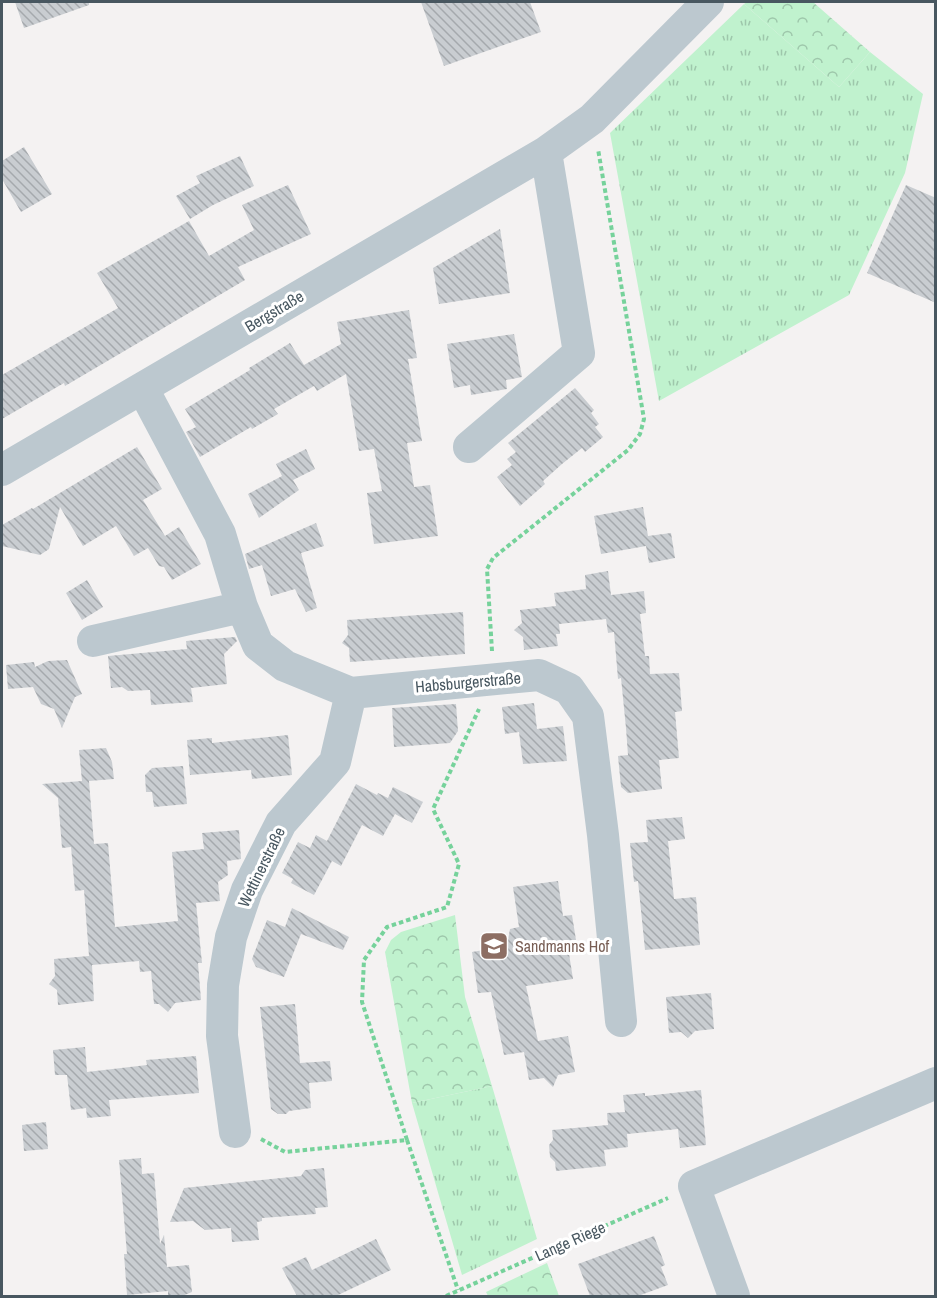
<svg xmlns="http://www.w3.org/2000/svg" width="937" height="1298" font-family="'Archivo Narrow',sans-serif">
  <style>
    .grass { fill: url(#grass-tufts) }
    .park { fill: url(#park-crowns) }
    .building { fill: url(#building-back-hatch) }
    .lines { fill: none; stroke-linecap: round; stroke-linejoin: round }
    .path { stroke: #76d29b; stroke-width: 4; stroke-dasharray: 4.5 3; stroke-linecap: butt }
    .minor { stroke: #bcc8cf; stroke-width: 32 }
    .labels { text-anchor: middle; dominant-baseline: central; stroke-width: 6; stroke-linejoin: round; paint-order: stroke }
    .street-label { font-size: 16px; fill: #485760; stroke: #fff }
    .education-label { font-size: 16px; fill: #785e54; stroke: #fff; text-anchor: start }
  </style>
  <defs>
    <pattern id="grass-tufts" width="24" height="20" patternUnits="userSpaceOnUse" patternTransform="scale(1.5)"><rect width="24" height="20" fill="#c0f2ce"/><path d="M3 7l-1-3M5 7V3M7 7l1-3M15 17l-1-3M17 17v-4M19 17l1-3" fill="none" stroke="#9ec7ab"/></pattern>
    <pattern id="park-crowns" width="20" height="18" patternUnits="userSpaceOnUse" patternTransform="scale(1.5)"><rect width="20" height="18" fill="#c0f2ce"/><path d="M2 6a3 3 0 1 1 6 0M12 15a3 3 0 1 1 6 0" fill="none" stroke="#9ec7ab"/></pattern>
    <pattern id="building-back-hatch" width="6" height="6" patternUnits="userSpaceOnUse" patternTransform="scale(1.5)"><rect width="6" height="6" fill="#c9cdd1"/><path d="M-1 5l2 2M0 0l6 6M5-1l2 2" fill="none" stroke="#a5a9ad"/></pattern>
  </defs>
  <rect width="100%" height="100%" fill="#f4f2f2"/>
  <!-- grass -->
  <path class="grass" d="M744 4 839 87 870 52 923 94 905 173 849 295 659 401 610 133Z
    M492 1086 537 1239 462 1275 412 1103Z"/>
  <!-- park -->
  <path class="park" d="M747 2H813L870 52 839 87 744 4Z
    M455 915 465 997 492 1086 412 1103 385 952 391 940 401 932Z
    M547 1263 559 1296H488L486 1292Z"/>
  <!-- building -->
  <path class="building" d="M15 2H89V5L24 28Z
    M421 2H530L541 32 444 66Z
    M24 147 52 194 21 212 2 179V161Z
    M240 156 254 186 213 205 190 219 176 196 200 183 196 176Z
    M288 185 311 234 238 267 245 280 65 386 64 383 2 419V375L118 308 97 273 189 221 209 256 254 230 242 205Z
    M906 185 936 198V303L867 273Z
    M500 229 510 293 439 304 433 268Z
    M409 310 417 358 408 359 422 441 407 443 414 487 430 485 438 536 374 544 367 493 382 491 374 449 359 451 346 374 317 391 314 386 274 409 278 414 252 429 251 427 200 457 186 432 196 427 185 409 250 370 249 368 290 343 304 365 341 344 337 322Z
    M514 334 522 377 506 380 507 389 471 395 470 385 454 388 447 344Z
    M575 388 594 410 591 413 599 424 595 427 603 437 585 452 582 448 562 464 543 481 545 484 520 506 497 477 512 465 507 459 516 452 508 443Z
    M137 447 162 489 143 500 165 536 179 527 201 564 172 580 164 567 159 566 148 548 134 556 116 526 83 546 60 507 49 549 40 555 2 546V525L32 508 33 509Z
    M306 449 315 469 293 480 299 490 259 518 248 494 282 476 276 464Z
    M643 507 648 536 671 533 675 558 649 563 646 546 601 554 594 516Z
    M316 523 324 546 301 553 317 608 306 612 295 589 271 596 262 565 249 569 245 554Z
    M608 571 611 595 644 591 646 613 640 614 645 656H649L650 674 679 673 682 711 675 712 679 758 659 760 662 789 628 793 621 787 618 756 628 755 626 728 621 678 618 679 614 632 608 633 606 619 559 624 560 634H556L558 646 524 650 523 637 514 630 522 623 520 610 556 606 554 593 586 589 585 575Z
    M87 580 103 607 82 620 66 593Z
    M463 612 465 654 350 662 349 648 342 643 348 635 347 620Z
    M235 637 237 641 224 654 227 684 191 688 193 702 151 705 150 690 128 691 122 687 111 688 108 656 187 649 186 641Z
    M67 660 82 694 75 697 62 728 54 709 41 704 33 687 8 689 6 665 34 662 35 667 48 661Z
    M534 703 537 729 563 726 567 761 523 764 519 732 505 734 502 707Z
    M456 704 458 731 450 743 394 747 392 708Z
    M288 735 292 775 252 779 251 770 190 775 187 740 212 738V743Z
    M106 748 112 762 114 779 89 781 94 844 108 843 115 927 178 921 172 852 204 849 202 833 239 830 241 859 227 861 228 875 218 882 220 901 196 903 202 963H198L201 1000 175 1003 168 1012 159 1004H154L151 971 140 972 139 961 92 965 94 1001 58 1005 57 990 49 984 55 976 54 959 89 956 84 890 75 891 71 847 62 848 58 798 42 784 82 781 79 750Z
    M183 766 187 804 154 807 152 792H146L145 775 152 768Z
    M356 784 377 795 378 793 388 798 393 787 423 802 412 823 395 814 383 836 362 825 341 866 332 861 314 895 291 883 293 879 282 873 298 842 310 848 316 835 327 841Z
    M682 817 685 839 668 841 674 899 696 897 700 945 645 950 638 881 634 882 630 843 648 842 646 820Z
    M558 881 563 916 572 915 576 940 567 941 573 979 526 986 538 1041 568 1036 575 1072 558 1075 553 1087 544 1078 529 1080 524 1052 504 1055 491 992 478 993 472 952 507 946 510 929 519 927 513 887Z
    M292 908 349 937 343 950 301 934 284 977 256 967 252 959 267 920 285 927Z
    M711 993 714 1029 695 1031 688 1038 681 1032 669 1033 666 997Z
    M295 1004 300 1063 330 1061 332 1081 309 1083 311 1108 289 1111 286 1114H278L271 1109 260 1007Z
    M85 1047 87 1072 147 1065 146 1060 196 1056 199 1093 109 1100 111 1116 87 1118 86 1108 71 1110 67 1075H55L53 1050Z
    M701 1090 706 1145 680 1148 678 1129 627 1134 628 1147 604 1150 606 1166 556 1171 555 1162 550 1157 549 1145 553 1140 552 1130 608 1125 607 1113 625 1112 623 1095 645 1093V1096Z
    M46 1122 48 1149 24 1151 22 1125Z
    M141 1158 142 1174 154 1173 160 1244 164 1235 167 1267 189 1265 192 1292 182 1296H168V1291L127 1295 124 1254H127L119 1160Z
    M324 1168 328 1207 315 1208 316 1214 262 1218V1221L257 1222 259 1240 232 1242 231 1228 205 1230 193 1221 170 1222 184 1188 301 1176 305 1170Z
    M654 1236 665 1265 661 1267 668 1285 638 1296H590L578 1264Z
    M376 1239 391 1270 336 1296H297L282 1268 306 1257 312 1270Z"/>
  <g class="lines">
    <!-- path -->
    <path class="path" d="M492 651 487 569 493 558 628 450 640 434 644 419 598 149
      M261 1139 285 1152 407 1140 458 1290
      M407 1140 362 1002 364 960 387 927 447 907 459 864 433 809 479 709
      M446 1296 668 1198"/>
    <!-- minor -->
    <path class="minor" d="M143 389 220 534 242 607 258 645 285 666 351 693 539 675 569 689 588 716 603 835 621 1021
      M469 447 579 353 546 152
      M2 470 546 152 592 119 708 2
      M93 641 242 607
      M235 1132 222 1036 223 985 231 937 247 890 281 823 335 762 351 693
      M734 1296 694 1186 936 1083"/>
  </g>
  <!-- icons -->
  <defs>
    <g id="school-square" transform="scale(1.5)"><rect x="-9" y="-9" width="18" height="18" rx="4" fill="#8d6e63" stroke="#fff"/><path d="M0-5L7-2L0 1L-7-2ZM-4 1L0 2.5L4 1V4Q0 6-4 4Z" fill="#fff"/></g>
  </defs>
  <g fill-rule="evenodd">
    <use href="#school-square" x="494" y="946"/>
  </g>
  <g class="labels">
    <!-- street labels -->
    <g class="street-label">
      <text transform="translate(274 311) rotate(-31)">Bergstraße</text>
      <text transform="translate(468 682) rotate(-5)">Habsburgerstraße</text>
      <text transform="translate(261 867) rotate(-64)">Wettinerstraße</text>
      <text transform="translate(570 1241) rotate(-24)">Lange Riege</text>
    </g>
    <!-- education labels -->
    <g class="education-label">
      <text x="515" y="946">Sandmanns Hof</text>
    </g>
  </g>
  <!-- border -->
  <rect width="937" height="1298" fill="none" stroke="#485760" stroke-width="6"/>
</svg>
